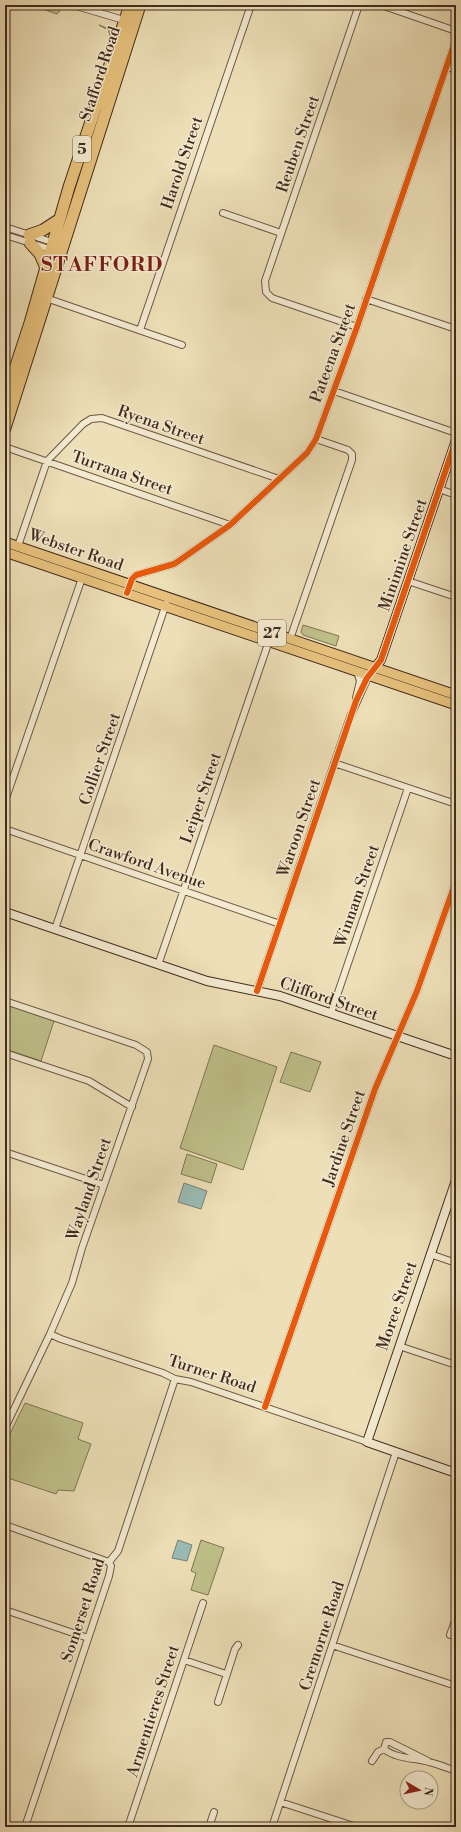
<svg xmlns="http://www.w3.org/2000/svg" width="461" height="1832" font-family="'Libre Bodoni',serif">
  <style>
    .green { fill: #bfc08a; stroke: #807654 }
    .water { fill: #9abcb5; stroke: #768278 }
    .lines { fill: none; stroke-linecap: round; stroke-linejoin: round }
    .street-casing { stroke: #6c5844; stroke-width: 8 }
    .secondary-casing { stroke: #412b1d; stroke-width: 10 }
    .primary-casing { stroke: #412b1d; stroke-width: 11 }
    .highway-casing { stroke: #412b1d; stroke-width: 13 }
    .street { stroke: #f3ead0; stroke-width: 6 }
    .secondary { stroke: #f3ead0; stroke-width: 8 }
    .primary { stroke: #e6c07c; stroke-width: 9 }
    .highway { stroke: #e6c07c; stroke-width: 11 }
    .cycleway-casing { stroke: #f3ead0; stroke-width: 8 }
    .cycleway { stroke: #e8590c; stroke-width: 6 }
    .labels { text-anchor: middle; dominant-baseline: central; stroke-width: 3; stroke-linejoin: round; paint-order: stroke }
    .shield { fill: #f3ead0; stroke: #766453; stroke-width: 1 }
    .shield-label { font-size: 15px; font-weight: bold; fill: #412b1d }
    .street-label { font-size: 16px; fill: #412b1d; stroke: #f3ead0 }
    .district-label { font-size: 20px; font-weight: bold; letter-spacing: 1px; fill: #7a1f14; stroke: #f3ead0 }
  </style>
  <rect width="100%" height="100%" fill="#eddfb7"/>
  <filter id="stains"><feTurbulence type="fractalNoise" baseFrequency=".005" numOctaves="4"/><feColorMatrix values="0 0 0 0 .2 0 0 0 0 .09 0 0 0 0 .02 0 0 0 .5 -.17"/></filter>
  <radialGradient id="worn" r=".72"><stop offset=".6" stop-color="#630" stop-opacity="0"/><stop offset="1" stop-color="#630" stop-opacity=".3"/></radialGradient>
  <!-- green -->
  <path class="green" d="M36 5H53L61 7 59 12 57 14 37 7Z
    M99 25 109 29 112 35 105 59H104L110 35 108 30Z
    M303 625 339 636 336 646 303 635 301 632Z
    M5 1004 54 1021 41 1061 5 1049Z
    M214 1045 277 1067 243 1170 180 1148Z
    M291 1052 321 1062 310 1092 280 1082Z
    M187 1154 217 1164 211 1183 181 1174Z
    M25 1403 83 1423 78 1439 91 1444 74 1491 58 1490 56 1494 5 1477V1444Z
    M201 1540 224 1548 208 1595 191 1590 196 1573 191 1571Z"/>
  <!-- water -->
  <path class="water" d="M184 1183 207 1191 201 1209 178 1202Z
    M178 1540 192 1545 187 1561 172 1558Z"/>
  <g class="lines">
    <!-- street casing -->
    <g class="street-casing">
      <path id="street" d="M73 5 127 21
        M381 5 456 31
        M447 67 456 70
        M223 213 281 233
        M5 227 55 243
        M5 235 53 250
        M46 298 182 345
        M366 299 456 329
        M357 327 272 298 266 292 265 281 359 5
        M140 330 251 5
        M334 391 456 433
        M5 447 230 525
        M439 489 456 495
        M18 546 47 461 83 424 91 419 102 418 279 479
        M408 581 456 597
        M129 588 132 579 136 575 174 564 183 558 230 525 307 453 316 439 357 327 456 39
        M290 639 352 460V454L348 450 316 439
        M356 698 360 681 357 671
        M334 763 456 804
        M5 801 82 578
        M5 829 280 924
        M55 929 166 604
        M158 965 269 641
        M257 991 350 717 369 675
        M5 1001 136 1045 147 1052 148 1059 82 1248 72 1283 50 1334 5 1428
        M331 1013 408 788
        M5 1053 89 1081 132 1107
        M5 1152 104 1185
        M430 1254 456 1263
        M50 1334 61 1339 163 1373 175 1379 191 1382 367 1442
        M399 1346 456 1365
        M265 1407 375 1089 417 991 456 881
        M5 1525 109 1562
        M109 1562 118 1551 175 1379
        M5 1610 88 1638
        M450 1635 456 1618
        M332 1645 456 1686
        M184 1660 226 1674
        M218 1702 235 1649 238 1645
        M372 1761 378 1752 384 1749
        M428 1761 390 1742H386L384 1749C396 1759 415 1758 429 1762 438 1764 447 1768 456 1771
        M280 1802 357 1827
        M25 1827 109 1576 111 1566 109 1562
        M128 1827 203 1603
        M209 1827 214 1812
        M272 1827 396 1452"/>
    </g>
    <!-- secondary casing -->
    <g class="secondary-casing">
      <path id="secondary" d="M372 671 381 660 456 440
        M5 912 207 981 280 996 456 1056
        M456 1180 367 1442 456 1473"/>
    </g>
    <!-- primary casing -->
    <g class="primary-casing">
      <path id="primary" d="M5 542 456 695
        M5 552 456 705"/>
    </g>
    <!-- highway casing -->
    <g class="highway-casing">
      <path id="highway" d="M29 235 43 230 60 219
        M30 243 40 254 46 268
        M5 399 30 323 69 187 130 5
        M5 428 140 5"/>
    </g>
    <!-- street -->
    <use href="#street" class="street"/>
    <!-- secondary -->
    <use href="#secondary" class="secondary"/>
    <!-- primary -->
    <use href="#primary" class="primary"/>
    <!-- highway -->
    <use href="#highway" class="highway"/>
    <!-- cycleway casing -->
    <g class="cycleway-casing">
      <path id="cycleway" d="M127 593 132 579 136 575 174 564 183 558 230 525 307 453 316 439 357 327 456 39
        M257 991 356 701 367 678 381 660 456 440
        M265 1407 375 1089 417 991 456 881"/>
    </g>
    <!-- cycleway -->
    <use href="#cycleway" class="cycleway"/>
  </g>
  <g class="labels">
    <!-- shield labels -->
    <g class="shield">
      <rect x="73" y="136" width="18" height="26" rx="3"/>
      <rect x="258" y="620" width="28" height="26" rx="3"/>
    </g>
    <g class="shield-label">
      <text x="82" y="149">5</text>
      <text x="272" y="633">27</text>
    </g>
    <!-- street labels -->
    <g class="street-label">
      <text transform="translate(100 74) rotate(-72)">Stafford Road</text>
      <text transform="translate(298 144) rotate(-71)">Reuben Street</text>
      <text transform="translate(182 163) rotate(-71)">Harold Street</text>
      <text transform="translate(333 353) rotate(-70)">Pateena Street</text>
      <text transform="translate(161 425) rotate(19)">Ryena Street</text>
      <text transform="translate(122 473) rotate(19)">Turrana Street</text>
      <text transform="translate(76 550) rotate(19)">Webster Road</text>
      <text transform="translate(403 555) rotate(-71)">Minimine Street</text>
      <text transform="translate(100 759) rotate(-71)">Collier Street</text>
      <text transform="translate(201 798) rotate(-71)">Leiper Street</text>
      <text transform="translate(299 828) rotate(-71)">Waroon Street</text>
      <text transform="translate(147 864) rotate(19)">Crawford Avenue</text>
      <text transform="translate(357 896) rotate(-71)">Winnam Street</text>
      <text transform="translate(329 999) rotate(19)">Clifford Street</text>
      <text transform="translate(344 1138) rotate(-71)">Jardine Street</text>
      <text transform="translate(89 1189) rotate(-71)">Wayland Street</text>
      <text transform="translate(397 1306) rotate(-71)">Moree Street</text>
      <text transform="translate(212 1374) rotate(18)">Turner Road</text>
      <text transform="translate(83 1610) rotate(-72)">Somerset Road</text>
      <text transform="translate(322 1636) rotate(-72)">Cremorne Road</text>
      <text transform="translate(153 1711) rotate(-72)">Armentieres Street</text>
    </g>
    <!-- district labels -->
    <g class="district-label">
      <text x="102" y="265">STAFFORD</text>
    </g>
  </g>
  <!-- margin -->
  <rect width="461" height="1832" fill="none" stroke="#eddfb7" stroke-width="20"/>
  <rect x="6" y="6" width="449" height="1820" fill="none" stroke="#412b1d" stroke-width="2"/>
  <rect x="10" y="10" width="441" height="1812" fill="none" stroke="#412b1d"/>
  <!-- north arrow -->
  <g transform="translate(419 1790) rotate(99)"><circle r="19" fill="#f3ead0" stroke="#ac9e88"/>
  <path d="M0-3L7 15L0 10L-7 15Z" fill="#8f2418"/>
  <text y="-6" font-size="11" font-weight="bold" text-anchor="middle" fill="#412b1d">N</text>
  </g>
  <rect width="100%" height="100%" filter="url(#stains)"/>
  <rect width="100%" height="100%" fill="url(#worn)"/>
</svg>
